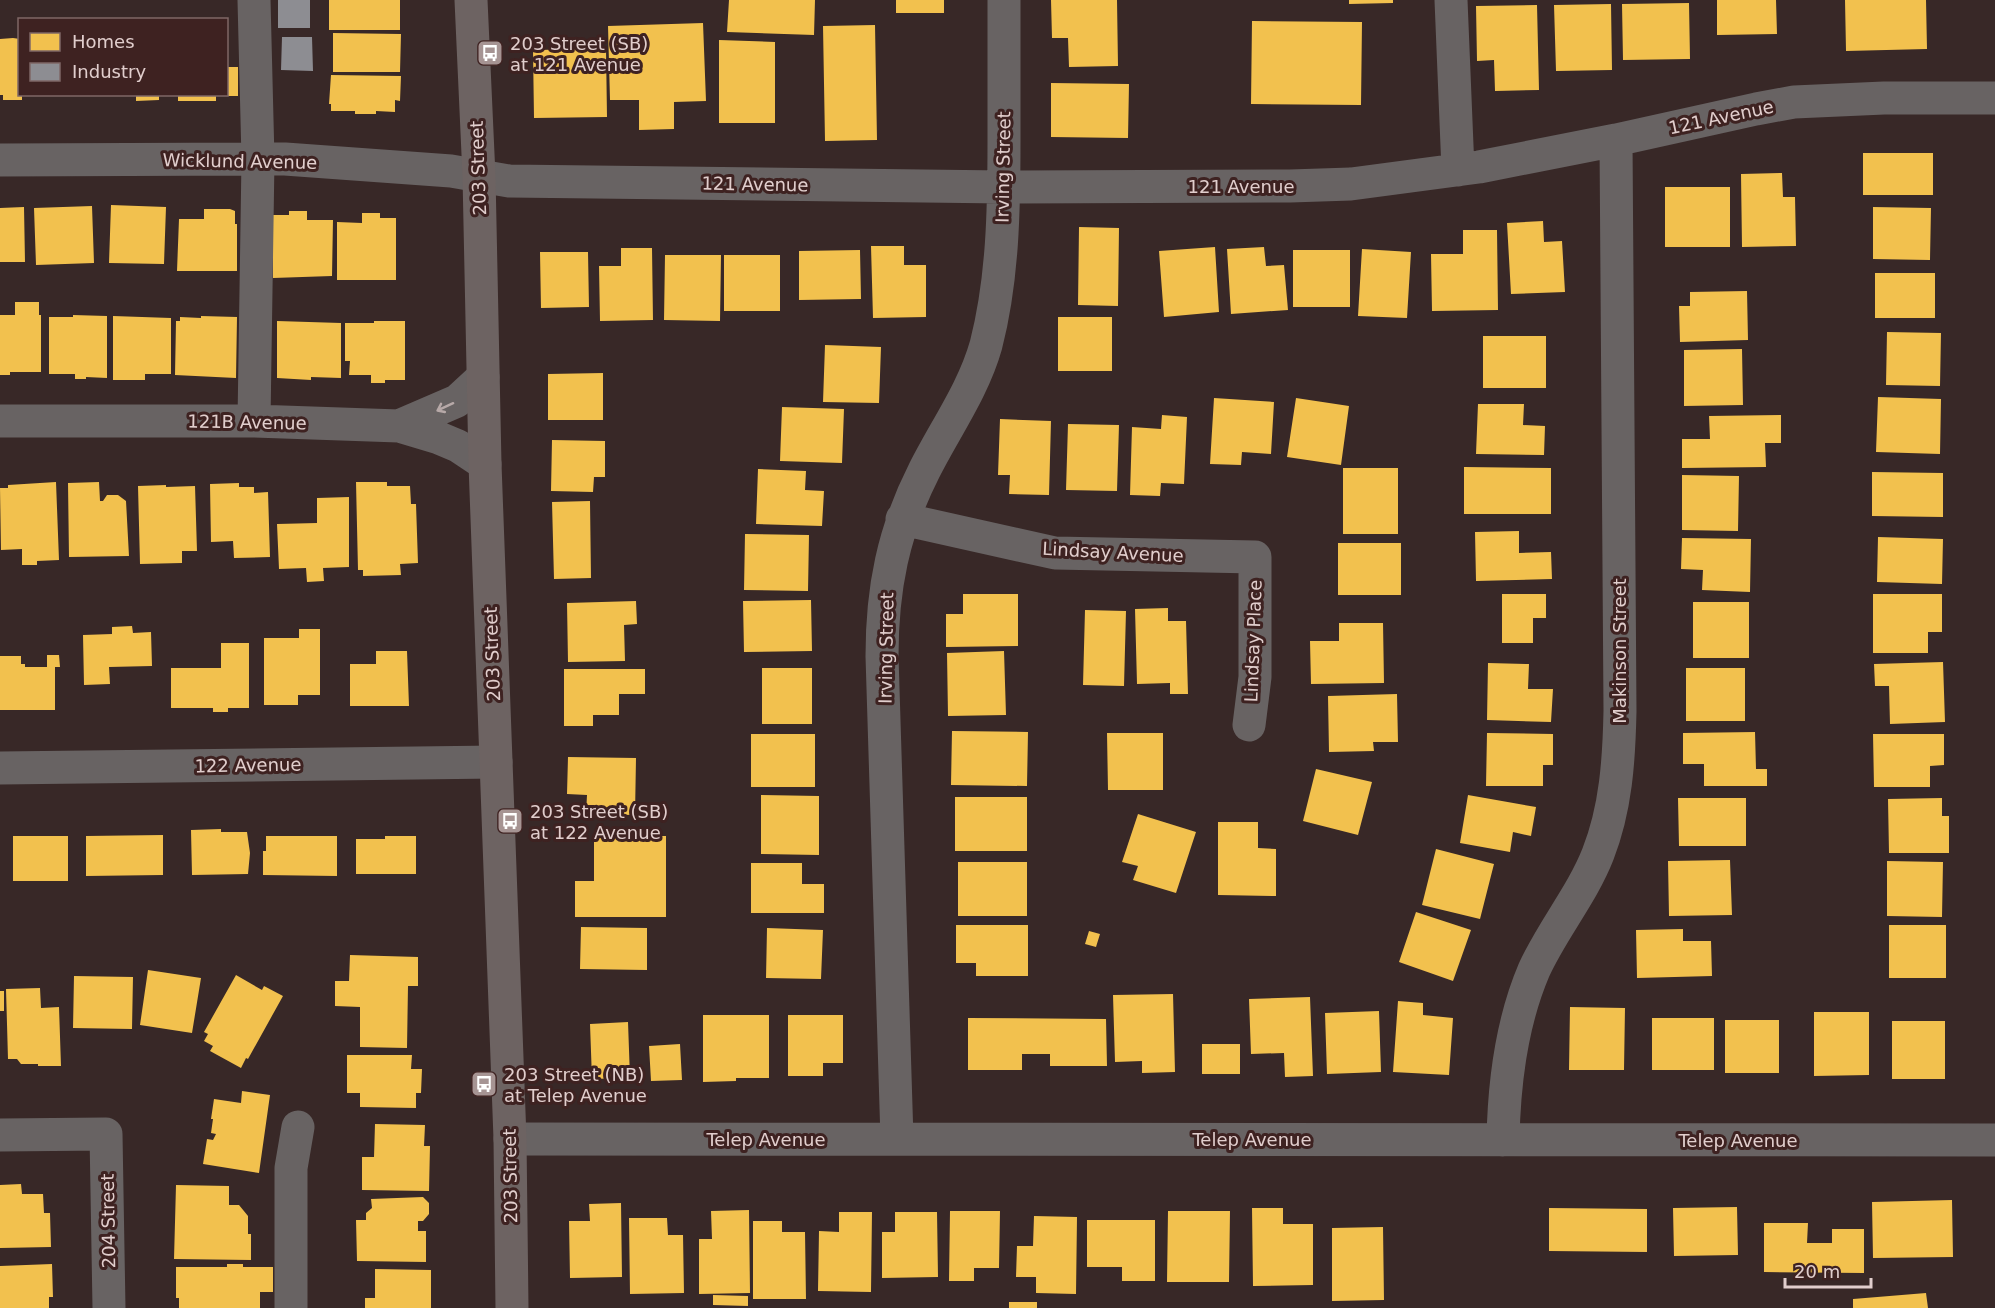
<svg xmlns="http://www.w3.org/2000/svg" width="1995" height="1308" font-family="'DejaVu Sans',sans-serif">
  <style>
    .homes { fill: #f2c14e }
    .industry { fill: #8d8d92 }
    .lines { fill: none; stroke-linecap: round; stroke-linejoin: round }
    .minor { stroke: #686363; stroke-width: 33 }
    .major { stroke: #6d6362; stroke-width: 33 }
    .oneway { stroke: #b7a9a8 }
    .labels { text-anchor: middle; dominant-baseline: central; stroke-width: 6; stroke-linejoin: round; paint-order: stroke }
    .poi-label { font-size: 18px; fill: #e1cecd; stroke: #3e2221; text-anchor: start }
    .street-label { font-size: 18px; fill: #e1cecd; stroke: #3e2221 }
  </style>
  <rect width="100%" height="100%" fill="#382827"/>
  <!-- homes -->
  <path class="homes" d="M329 0H400V30H329Z
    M729 0H815L814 35 727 32Z
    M896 0H944V13H896Z
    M1051 0H1117L1118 66 1069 67 1068 38H1052Z
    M1349 0H1393V3L1349 4Z
    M1717 0H1776L1777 34 1717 35Z
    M1845 0H1926L1927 49 1846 51Z
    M1689 3 1690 59 1623 60 1622 4Z
    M1611 4 1612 70 1556 71 1554 5Z
    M1537 5 1539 90 1495 91 1494 60 1477 61 1476 6Z
    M1252 21 1362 22 1361 105 1251 104Z
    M703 23 706 101 674 102V129L639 130V100H610L608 26Z
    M875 25 877 140 825 141 823 26Z
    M333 33 401 34 400 72H333Z
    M13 38 20 39V94H22V100H3V95H0V39Z
    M719 40 775 42V123H719Z
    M606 49 607 117 534 118 533 50Z
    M226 67H238V96H226Z
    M331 75 401 76 400 101 395 100V112L376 111V114H355V111H331V104H329Z
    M1051 83 1129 84 1128 138 1051 137Z
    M136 94H159V100L136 101Z
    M178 94H216V101H178Z
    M1863 153H1933V195H1863Z
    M1782 173 1783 197H1795L1796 246 1742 247 1741 174Z
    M1665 187H1730V247H1665Z
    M111 205 166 207 164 264 109 263Z
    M92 206 94 263 36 265 34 208Z
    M24 207 25 262H0V208Z
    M1873 207 1931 208 1930 260 1873 259Z
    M204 209H230L235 211V224H237V271H177L179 219H204Z
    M289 211H307V220H333L332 276 273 278V215H289Z
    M362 213H380V218H396V280H337V222L362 223Z
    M1543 221 1544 242 1562 241 1565 292 1511 294 1507 223Z
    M1079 227 1119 228 1118 306 1078 305Z
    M1463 230H1497L1498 310 1432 311 1431 254H1463Z
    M871 246H904V265H926V317L873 318Z
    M1215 247 1219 312 1164 317 1159 251Z
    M1264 247 1266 266 1284 265 1288 310 1231 314 1227 249Z
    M621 248H652L653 320 600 321 599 266H621Z
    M1362 249 1411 252 1407 318 1358 316Z
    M860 250 861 299 799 300V251Z
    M1293 250H1350V307H1293Z
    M540 252H588L589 307 541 308Z
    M665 255H721L720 321 664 320Z
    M724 255H780V311H724Z
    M1875 273H1935V318H1875Z
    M1747 291 1748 340 1680 342 1679 306H1690V292Z
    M15 302H39V315H41V372H10V375H0V315H15Z
    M73 315 107 316V378L86 377V379H75V374H49V317H73Z
    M113 316 171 318V374H145V380H113Z
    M201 316 237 317 236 378 175 375 176 321H180V317L201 318Z
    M1058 317H1112V371H1058Z
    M277 321 341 323V378L311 377V380L277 378Z
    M374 321H405V380H385V383H371V375H349L350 361H345V323H374Z
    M1887 332 1941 333 1940 386 1886 385Z
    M1483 336H1546V388H1483Z
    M825 345 881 347 879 403 823 402Z
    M1742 349 1743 405 1684 406V350Z
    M603 373V420H548V374Z
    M1878 397 1941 399 1940 454 1876 452Z
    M1214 398 1274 402 1271 454 1242 452 1241 465 1210 464Z
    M1296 398 1349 406 1341 465 1287 457Z
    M1478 404H1524L1523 425 1545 426 1544 455 1476 454Z
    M782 407 844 409 842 463 780 461Z
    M1162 415 1187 417 1184 484 1161 483 1160 496 1130 495 1132 427 1161 429Z
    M1781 415V443H1765L1766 467 1682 468V439H1710L1709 416Z
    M1000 419 1051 421 1049 495 1009 494 1010 475H998Z
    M1068 424 1119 425 1117 491 1066 490Z
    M552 440 605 441V477H594L593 492 551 491Z
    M1464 467 1551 468V514H1464Z
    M1343 468H1398V534H1343Z
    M758 469 806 471 805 490 824 491 822 526 756 524Z
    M1872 472 1943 473V517L1872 516Z
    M1682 475 1739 476 1738 531 1682 530Z
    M56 482 59 560 37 561V565H22V549L1 550 0 488H8V485Z
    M99 482 100 501H103L107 495H118L126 501 129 556 69 557 68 483Z
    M356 482H387V486H410L411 504H416L418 563 400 564 401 575 363 576V570H358Z
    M239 483V487H254V493L268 492 270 557 234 558 233 541 211 542 210 484Z
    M166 485V487L195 486 197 551H182V563L140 564 138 486Z
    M349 497V567L323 568 324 581 307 582 306 568 279 569 277 524 317 523V498Z
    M590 501 591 578 554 579 552 502Z
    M1519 531V553L1551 552 1552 579 1476 581 1475 532Z
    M745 534 809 535 808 591 744 590Z
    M1878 537 1943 539 1942 584 1877 582Z
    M1682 538 1751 539 1750 592 1702 590 1703 570 1681 569Z
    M1338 543H1401V595H1338Z
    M963 594H1018V646L946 647V614H963Z
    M1502 594H1546V618H1533V643H1502Z
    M1873 594H1942V632H1928V653H1873Z
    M811 600 812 651 744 652 743 601Z
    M636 601 637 624 624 625 625 661 568 662 567 603Z
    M1693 602H1749V658H1693Z
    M1168 608V621H1186L1188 694H1170V683L1137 684 1135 609Z
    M1085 610 1126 611 1124 686 1083 685Z
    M1339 623H1383L1384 683 1311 684 1310 641H1339Z
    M132 626 133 633 151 632 152 666 109 667 110 684 84 685 83 635 112 634V627Z
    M299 629H320V695H298V705H264V638H299Z
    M221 643H249V708H228V712H213V708H171V668H221Z
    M376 651H407L409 706H350V664H376Z
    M1004 651 1006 715 948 716 947 653Z
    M47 655H59L60 667H55V710H0V656H21V664H25V667H47Z
    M1943 662 1945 722 1890 724 1889 686H1875L1874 664Z
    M1488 663 1529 664 1528 689H1553L1551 722 1487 720Z
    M762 668H812V724H762Z
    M1686 668H1745V721H1686Z
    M564 669H645V694H619V715H593V726H564Z
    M1397 694 1398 742H1373L1374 751 1329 752 1328 696Z
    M952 731 1028 732 1027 786 951 785Z
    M1755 732 1756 769H1767V786H1704V764H1683V733Z
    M1107 733H1163V790H1108Z
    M1487 733 1553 734V765H1543V786H1486Z
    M751 734H815V787H751Z
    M1873 734H1944V765L1930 766V787H1874Z
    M568 757 636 758 635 815 586 814 587 795 567 794Z
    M1316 769 1372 782 1358 835 1303 821Z
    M761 795 819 796V855L761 854Z
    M1468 795 1536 807 1531 836 1513 832 1510 852 1460 843Z
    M955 797H1027V851H955Z
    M1678 798H1746V846H1679Z
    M1942 798V816H1949V853H1889L1888 799Z
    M1138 814 1196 832 1176 893 1133 880 1138 866 1122 862Z
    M1218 822H1258V848L1276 849V896L1218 895Z
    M221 829V832H247L250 853 248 874 192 875 191 830Z
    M163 835V875L86 876V836Z
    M13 836H68V881H13Z
    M266 836H337V876L263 875V851H266Z
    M385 836H416V874H356V839H385Z
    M594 836H666V917H575V881H594Z
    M1436 849 1494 864 1480 919 1422 905Z
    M1730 860 1732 915 1669 916 1668 861Z
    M1887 861 1943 862 1942 917 1887 916Z
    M958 862H1027V916H958Z
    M751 863H802V884H824V913H751Z
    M1416 912 1471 930 1453 981 1399 962Z
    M956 925H1028V976H976V963H956Z
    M1889 925H1946V978H1889Z
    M581 927 647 928V970L580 969Z
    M767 928 823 930 821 979 766 978Z
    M1683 929V941H1711L1712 976 1637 978 1636 930Z
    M1089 931 1100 934 1096 947 1085 944Z
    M350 955 418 957V986H408L407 1048 360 1047V1007L335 1006V981H349Z
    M148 970 201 978 192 1033 140 1025Z
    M236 975 262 990 264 986 283 996 248 1059 246 1058 241 1068 210 1051 213 1046 204 1041 208 1034 204 1032Z
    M74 976 133 977 132 1029 73 1028Z
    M40 988 41 1008 59 1007 61 1066H38V1064H21L17 1059H8L6 989Z
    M0 991H4V1011H0Z
    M1173 994 1175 1072 1142 1073V1061L1115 1062 1113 995Z
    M1310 997 1313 1076 1285 1077 1284 1053 1251 1054 1249 999Z
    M1398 1001 1423 1003V1015L1453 1018 1449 1075 1393 1072Z
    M1570 1007 1625 1008 1624 1070H1569Z
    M1379 1011 1381 1072 1327 1074 1325 1013Z
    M1814 1012H1869V1075L1814 1076Z
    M703 1015H769V1078H736V1081L703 1082Z
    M788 1015H843V1063H823V1076H788Z
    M968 1018 1106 1019 1107 1066H1050V1054H1022V1070H968Z
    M1652 1018H1714V1070H1652Z
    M1725 1020H1779V1073H1725Z
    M1892 1021H1945V1079H1892Z
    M628 1022 630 1078 592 1079 590 1024Z
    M680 1044 682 1080 651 1081 649 1046Z
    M1202 1044H1240V1074H1202Z
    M347 1055H412L411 1069H422L421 1093H416V1108L360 1107V1093H347Z
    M242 1091 270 1095 259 1173 203 1164 207 1139 213 1140 216 1134 211 1133 213 1119H211L214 1099 241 1103Z
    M375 1124 425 1125 424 1146H430L429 1191 362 1190V1157H374Z
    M21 1184 22 1194H43L44 1213H50L51 1247 0 1248V1185Z
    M176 1185 229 1186V1205H239L248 1216V1234H251V1260L174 1259Z
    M423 1197 429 1203V1214L423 1221H418V1231H426V1262L357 1261 356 1220H366V1213L372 1208 371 1199Z
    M1952 1200 1953 1257 1873 1258 1872 1202Z
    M621 1203 622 1277 570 1278 569 1221H590L589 1204Z
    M1737 1207 1738 1255 1674 1256 1673 1208Z
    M1252 1208H1283V1224H1313V1285L1253 1286Z
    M1549 1208 1647 1209V1252L1549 1251Z
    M749 1210 750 1293 699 1294V1239H712L711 1211Z
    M950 1211H1000L999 1268H974V1281H949Z
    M1168 1211H1230L1229 1282H1167Z
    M839 1212H872L871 1292 818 1291 819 1231 839 1232Z
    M895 1212H937L938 1277 882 1278V1232H895Z
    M1034 1216 1077 1217 1076 1294 1036 1293V1277H1016L1017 1246H1033Z
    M629 1218H667L668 1235H683L684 1293 630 1294Z
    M1087 1220H1155V1281H1122V1267H1087Z
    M753 1221H782V1232H805L806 1299H753Z
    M1764 1223H1808L1807 1243H1832V1229H1864V1273L1764 1272Z
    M1383 1227 1384 1300 1332 1301V1228Z
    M52 1264 53 1297H49V1308H0V1266Z
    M227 1264H243V1267H273V1292H260V1308H179V1298H176V1267H227Z
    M375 1269 431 1270V1308H365V1298H375Z
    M1926 1293 1928 1308H1853V1299Z
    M713 1295 748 1296V1306L713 1305Z
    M1009 1302H1037V1308H1009Z"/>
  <!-- industry -->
  <path class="industry" d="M278 0H310V28H278Z
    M282 37H312L313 71 281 70Z"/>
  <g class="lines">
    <!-- minor -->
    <path class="minor" d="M1451 0 1458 170
      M0 160 285 159 451 171 509 181 1004 187 1290 186 1351 184 1479 167 1616 140 1756 109 1794 102 1884 98H1995
      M0 421H254L399 426 439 438 458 446 485 464
      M254 421 258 159 254 0
      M399 426 457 401 483 377
      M902 519 1055 553 1255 557V677L1249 725
      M0 768 496 762
      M0 1135 106 1134 109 1308
      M510 1139 1995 1140
      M897 1139 882 656C882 589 893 532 924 471 945 429 973 391 986 345 1003 279 1004 209 1004 141 1004 94 1004 47 1004 0
      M1503 1140C1504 1082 1511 1024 1534 970 1552 930 1582 895 1598 854 1616 808 1619 760 1620 711L1616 140
      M291 1308V1168L298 1127"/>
    <!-- major -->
    <path class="major" d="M471 0 479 176 485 464 510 1139 512 1308"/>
  </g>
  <!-- one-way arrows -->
  <defs><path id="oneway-shaft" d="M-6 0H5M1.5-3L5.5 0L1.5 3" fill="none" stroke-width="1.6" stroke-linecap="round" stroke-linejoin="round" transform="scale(1.5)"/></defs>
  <use class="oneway" href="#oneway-shaft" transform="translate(445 407) rotate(155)"/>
  <!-- icons -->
  <defs>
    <g id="bus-square" transform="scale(1.35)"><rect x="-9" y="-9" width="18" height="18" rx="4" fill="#a69493" stroke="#3e2221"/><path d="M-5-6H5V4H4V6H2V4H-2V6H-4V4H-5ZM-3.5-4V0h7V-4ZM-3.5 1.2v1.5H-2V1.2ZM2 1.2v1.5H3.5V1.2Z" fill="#fff"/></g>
  </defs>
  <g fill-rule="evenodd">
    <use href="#bus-square" x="490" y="53"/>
    <use href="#bus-square" x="510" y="821"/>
    <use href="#bus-square" x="484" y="1084"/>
  </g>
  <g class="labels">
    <!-- poi labels -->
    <g class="poi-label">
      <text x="510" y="43">203 Street (SB)<tspan x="510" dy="21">at 121 Avenue</tspan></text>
      <text x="530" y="811">203 Street (SB)<tspan x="530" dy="21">at 122 Avenue</tspan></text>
      <text x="504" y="1074">203 Street (NB)<tspan x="504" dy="21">at Telep Avenue</tspan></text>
    </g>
    <!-- street labels -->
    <g class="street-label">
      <text transform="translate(1721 117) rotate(-12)">121 Avenue</text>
      <text transform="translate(240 161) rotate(1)">Wicklund Avenue</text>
      <text transform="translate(1003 167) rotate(-89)">Irving Street</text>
      <text transform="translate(478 168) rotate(-92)">203 Street</text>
      <text transform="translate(755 184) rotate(1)">121 Avenue</text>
      <text x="1241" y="186">121 Avenue</text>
      <text transform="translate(247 422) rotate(1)">121B Avenue</text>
      <text transform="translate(1113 552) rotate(3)">Lindsay Avenue</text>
      <text transform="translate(1253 641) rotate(-88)">Lindsay Place</text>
      <text transform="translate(886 648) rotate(-89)">Irving Street</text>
      <text transform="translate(1619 651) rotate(-90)">Makinson Street</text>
      <text transform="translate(492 654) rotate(-92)">203 Street</text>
      <text transform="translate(248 765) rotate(-1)">122 Avenue</text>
      <text x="766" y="1139">Telep Avenue</text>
      <text x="1252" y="1139">Telep Avenue</text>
      <text x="1738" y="1140">Telep Avenue</text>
      <text transform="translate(510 1176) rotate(-91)">203 Street</text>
      <text transform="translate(108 1221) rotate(-91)">204 Street</text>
    </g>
  </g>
  <!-- legend -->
  <rect x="18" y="18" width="210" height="78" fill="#3e2221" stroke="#7f6766" stroke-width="1.5"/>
  <rect x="30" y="33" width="30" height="18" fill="#f2c14e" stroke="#7f6766" stroke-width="1.5"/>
  <text x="72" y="48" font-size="18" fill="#e1cecd">Homes</text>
  <rect x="30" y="63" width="30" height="18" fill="#8d8d92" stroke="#7f6766" stroke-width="1.5"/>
  <text x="72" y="78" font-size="18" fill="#e1cecd">Industry</text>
  <!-- scale -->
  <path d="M1785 1278v9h86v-9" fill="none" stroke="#e1cecd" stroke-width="3"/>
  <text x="1794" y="1278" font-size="18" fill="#e1cecd" stroke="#3e2221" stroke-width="4.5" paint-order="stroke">20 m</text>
</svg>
